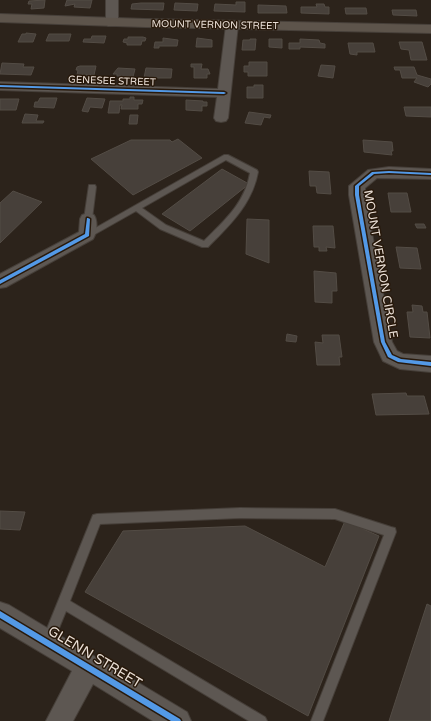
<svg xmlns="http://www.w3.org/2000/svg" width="431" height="721" font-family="'Varela Round',sans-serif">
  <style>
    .building { fill: #47403a; stroke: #534c45 }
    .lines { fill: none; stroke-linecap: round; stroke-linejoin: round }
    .lane-casing { stroke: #463f39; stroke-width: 2 }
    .street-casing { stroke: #463f39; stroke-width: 2 }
    .secondary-casing { stroke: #463f39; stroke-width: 2 }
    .lane { fill: #5d5752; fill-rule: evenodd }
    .street { fill: #5d5752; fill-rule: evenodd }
    .secondary { fill: #5d544b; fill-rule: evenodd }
    .cycleway-casing { stroke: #28190b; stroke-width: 3 }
    .cycleway { fill: #5399e6; fill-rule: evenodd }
    .labels { text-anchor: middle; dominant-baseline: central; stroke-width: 3; stroke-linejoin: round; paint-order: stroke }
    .far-street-label { font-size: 10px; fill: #ebe0d7; stroke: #28190b }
    .street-label { font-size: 12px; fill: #ebe0d7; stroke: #28190b }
    .near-street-label { font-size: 14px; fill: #ebe0d7; stroke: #28190b }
  </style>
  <rect width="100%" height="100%" fill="#2c231b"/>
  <!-- building -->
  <path class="building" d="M45 0 44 8 31 9 32 4H28L29 1Z
    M67 0H92L90 8 74 7 75 4 65 6Z
    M236 2H245V12L214 11 215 4 236 5Z
    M141 3H164L163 10 131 9 132 4Z
    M175 3 198 4 197 11 174 10Z
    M316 4H324L325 7H329V14L301 13V7H317Z
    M258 5 286 6 287 13H258Z
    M345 8H366L367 14H346Z
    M392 10H416L417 16 393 15Z
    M26 33 36 34 33 42H18L22 34H26Z
    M49 34H71L69 41H46Z
    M92 36H106L104 43 83 42 84 39H91Z
    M128 37H143L146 38 145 41H142L141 45H127V43L123 42 124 39H128Z
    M163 38 178 40 177 46H159V48H154L155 42H163Z
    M197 38 212 40V47H196Z
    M250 39H256L255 50H242L243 40H250Z
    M269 39H282V48L269 47Z
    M300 39 319 40 320 43 325 44V48L300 47V49H289V43H300Z
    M399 42H422L427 60H411L409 50 401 49Z
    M348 43H373L375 52H357V55L350 54Z
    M249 62H267V76H248V72H244V66H249Z
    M2 63 24 64 23 67H34L31 75 0 74Z
    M191 64H202L201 69H208L210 74H207V78H194V67H191Z
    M321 65 335 66 333 78 318 76Z
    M80 66H96L94 75H77L78 70H76L77 67Z
    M394 67H414L417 75 431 79V84L428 87 414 82 417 78H402L400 70H395Z
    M118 68 135 69 133 77 117 76V74H113Z
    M146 68 172 69 171 78H144Z
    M254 85H263V98H247V87H254Z
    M130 97H134V100H143L142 104H138V109H121L122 105H120L119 113H108L110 101H123V99H130Z
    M40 98H57L54 108 34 107 35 102H38Z
    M87 98 105 99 102 108 90 107 88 112 82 111Z
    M0 99H19L16 110H0Z
    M186 100 203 101V102H207V106H202V111L186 110Z
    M404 107H431V117L406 116Z
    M249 112 271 115 270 118 264 117 261 125 245 123Z
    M25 114 38 115 36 121H44L43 123H22Z
    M130 115H138L137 124H129Z
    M178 139 202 158 133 195 91 159 131 140H170L172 142Z
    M363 140 392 142 393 151H391L392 155 364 152Z
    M222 169 249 184 190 231 162 214Z
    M309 171 329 172 331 194 317 193 316 186H310Z
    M13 191 42 202 0 243V203Z
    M388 193H407L411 212H391Z
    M247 219 269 220V263L246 254Z
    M415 224H424L426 228H417Z
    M313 226H333L335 248 326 247 327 251H319V247H314Z
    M396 247 417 248 421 269 400 268Z
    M314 271 336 273 337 291H332V303L315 302Z
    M412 305 422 306 423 312H427L430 338 410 337 407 312H413Z
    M287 334 297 336 296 342 286 341Z
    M322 335H339L342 357H339L340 365H317L315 342 323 343Z
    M406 393 407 396H424L429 414 376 415 372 394Z
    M0 511 25 512 20 530 0 529Z
    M345 521 379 536 308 716 85 592 123 531 245 526 325 567Z
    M427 604 431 606V721H389Z"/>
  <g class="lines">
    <!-- lane casing -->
    <g class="lane-casing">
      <path id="lane" d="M224 155H228L257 170 258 172C252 204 230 225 208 247H202L160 229 136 211 90 237 87 238 83 235ZM226 160 250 173C245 203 224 221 204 241L166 225 142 208Z
        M89 185H95L96 187 92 219 88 222 84 219Z
        M240 508 335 509 391 527 395 528 396 532 323 721H311L384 535 335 519 240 518 100 524 70 601 265 717 267 721H249L66 611 52 645 48 647 44 645 42 641 93 515 97 514Z"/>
    </g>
    <!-- street casing -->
    <g class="street-casing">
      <path id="street" d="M106 0H118V23L116 26H108L106 23Z
        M232 21 236 22 238 25 228 118 226 121 221 122 216 121 214 118 217 97 0 90V82L218 89 226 25 228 22Z
        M389 167 431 169V179L377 178 365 188V195L392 342 397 351 403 354 431 356V372L400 369 383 361 374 342 349 195V186L368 170Z
        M88 213 94 215C98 221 97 233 93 239L6 287 0 288V274L79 232 80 219 82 215Z
        M0 602 9 605 187 712 191 721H153L93 684 73 721H46L72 671 0 628Z"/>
    </g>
    <!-- secondary casing -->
    <g class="secondary-casing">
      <path id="secondary" d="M0 14 145 19 431 25V33L145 27 0 22Z"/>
    </g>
    <!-- lane -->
    <use href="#lane" class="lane"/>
    <!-- street -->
    <use href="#street" class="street"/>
    <!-- secondary -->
    <use href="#secondary" class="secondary"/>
    <!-- cycleway casing -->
    <g class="cycleway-casing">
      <path id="cycleway" d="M0 85 224 92 226 93 224 94 0 87Z
        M389 171 431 173V175L389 173 374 174 359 186V195L385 342 392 355 401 359 431 362V366L398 362 388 357 381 342 355 195V186L372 172Z
        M87 218H88L90 219 89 236 0 284V280L85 234Z
        M0 611 180 719 181 721H171L0 618Z"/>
    </g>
    <!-- cycleway -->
    <use href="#cycleway" class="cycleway"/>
  </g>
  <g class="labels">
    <!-- far-street labels -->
    <g class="far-street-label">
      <text transform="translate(215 25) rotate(1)">MOUNT VERNON STREET</text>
      <text transform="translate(112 81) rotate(2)">GENESEE STREET</text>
    </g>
    <!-- street labels -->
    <g class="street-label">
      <text transform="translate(381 264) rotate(80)">MOUNT VERNON CIRCLE</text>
    </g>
    <!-- near-street labels -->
    <g class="near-street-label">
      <text transform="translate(95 657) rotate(31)">GLENN STREET</text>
    </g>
  </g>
</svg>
